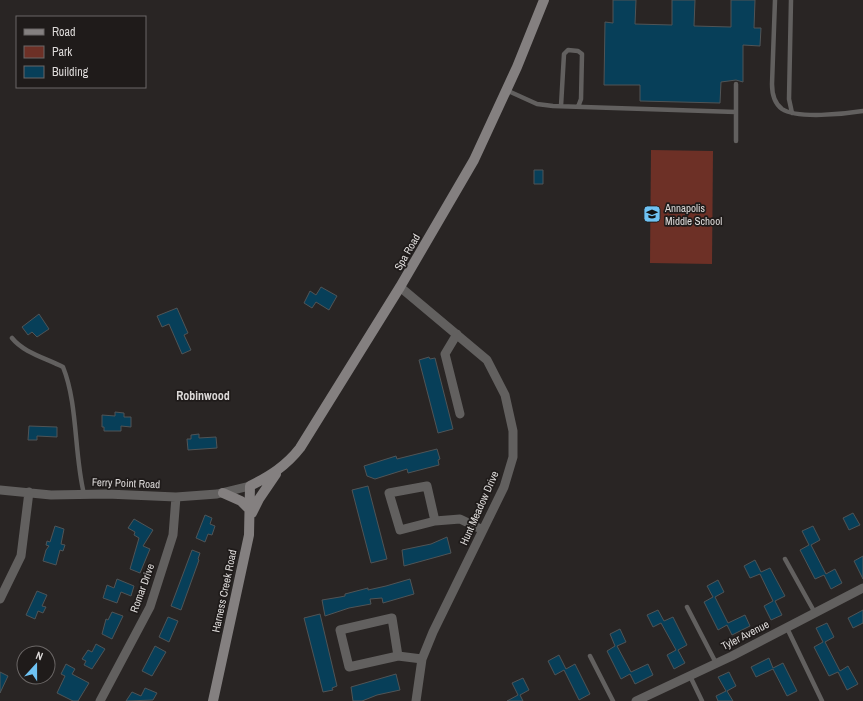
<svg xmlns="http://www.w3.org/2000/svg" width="863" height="701" font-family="'Archivo Narrow',sans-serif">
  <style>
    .green { fill: #6d3026 }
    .building { fill: #073f59; stroke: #505456 }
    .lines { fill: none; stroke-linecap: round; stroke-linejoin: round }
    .lane { stroke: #62605f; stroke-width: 4.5 }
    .street { stroke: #62605f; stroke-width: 9 }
    .secondary { stroke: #848080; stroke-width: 10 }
    .labels { text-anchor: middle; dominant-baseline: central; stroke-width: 3.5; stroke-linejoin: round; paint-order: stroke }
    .poi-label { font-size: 11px; fill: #dddad9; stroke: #1f1b1a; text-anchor: start }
    .street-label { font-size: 11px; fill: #dddad9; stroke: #1f1b1a }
    .neighbourhood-label { font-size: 12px; font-weight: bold; fill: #dddad9; stroke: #1f1b1a }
  </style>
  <rect width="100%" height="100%" fill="#292524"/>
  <!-- green -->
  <path class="green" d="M651 150 713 151 712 264 650 263Z"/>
  <!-- building -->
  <path class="building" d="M613 0H636L635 24 672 25V0H695L694 26 731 27V0H755L754 28H761L760 46 743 45V82L736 80 721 82 720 103 640 101V85H604L605 22 613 23Z
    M534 170H543V184H534Z
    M321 287 337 296 329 310 316 302 312 308 304 303 310 291 316 295Z
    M177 308 188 333 184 335 191 350 182 354 169 324 162 327 157 316Z
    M39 314 49 329 37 337 32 332 28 335 22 327Z
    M429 357 430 359 435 358 453 429 438 433 419 360Z
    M115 412 124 413V417H131V427L121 426V431H104V427H102V415L115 416Z
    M29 426 57 427V437L37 436V440H28Z
    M199 434V438L216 437 217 448 188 450 187 439H191V435Z
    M437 449 440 459 438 460 439 465 408 473 407 469 375 479 367 476 364 466 396 456 397 459Z
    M368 486 387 559 371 563 352 490Z
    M853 513 860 525 849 530 843 518Z
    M205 515 212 518 210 524 215 526 212 535 208 534 205 542 196 538Z
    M134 519 153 530 143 546 150 549 140 573 130 569 139 538 134 535 135 532 128 528Z
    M55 526 64 529 61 544 65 545 63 551 60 550 56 565 43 561 46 550 49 546 46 545 47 541 50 542Z
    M813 526 820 540 811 545 826 574 835 569 842 583 831 589 824 575 815 579 800 550 809 545 802 531Z
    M447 537 451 553 404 566 402 550 431 544Z
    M192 550 200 553 198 559 199 560 181 610 171 606Z
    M863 556V579L854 561Z
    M755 560 761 572 770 568 785 596 775 601 782 615 771 620 764 606 773 601 760 574 750 578 744 566Z
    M117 579 134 586 131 596 121 592 117 603 103 598 107 585 114 588Z
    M410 579 414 594 383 603 382 598 370 599 371 604 349 608 325 616 322 600 340 597 345 596V594L368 588V590L386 586Z
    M718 580 724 592 715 597 728 623 745 615 750 626 732 635 727 625 718 630 704 602 713 597 707 586Z
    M37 591 47 595 42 606 46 607 43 613 38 611 35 619 26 615Z
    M658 610 664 621 673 617 687 645 678 650 685 663 674 669 667 655 676 650 661 623 653 627 647 615Z
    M863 610V623L853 628 848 618Z
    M112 612 123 616 112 639 102 634 106 619 108 620Z
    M320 614 337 686 332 688 333 690 323 692 304 618Z
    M168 617 178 621 169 642 159 637Z
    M827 623 834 637 825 642 840 671 848 666 858 684 847 690 838 672 829 676 814 647 823 642 816 628Z
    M620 629 626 642 617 646 631 672 648 664 653 675 635 684 630 674 621 679 607 651 615 646 610 634Z
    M96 644 105 649 92 669 84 665 86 661 82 659 88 650 92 652Z
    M155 646 166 652 152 676 142 671Z
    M559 655 566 669 575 664 590 694 579 700 564 670 555 675 548 661Z
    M769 658 773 668 783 663 797 691 787 696 773 669 756 677 751 667Z
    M66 664 75 669 72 674 89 683 78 701H73L57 693 65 676 61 674Z
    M0 672 8 676 0 693Z
    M729 672 736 686 727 691 733 701H718L716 696 726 691 718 677Z
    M396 674 400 690 377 695 362 701H353L351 687Z
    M523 678 529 690 520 695 523 701H507L518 695 512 683Z
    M145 688 157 693 153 700 126 701 132 692 141 696Z"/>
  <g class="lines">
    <!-- lane -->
    <path class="lane" d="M775 0 772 84C772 93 774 103 782 109 797 119 845 114 863 111
      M791 0 789 99 792 113
      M506 90 537 104 553 106 736 112
      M561 106 564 54 568 50 578 51 582 54 581 99 578 107
      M736 141V84
      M12 338C24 353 46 358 63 367 78 404 74 454 84 494
      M785 559 815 613
      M687 607 716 663
      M787 628 822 701
      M590 656 613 701
      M690 676 702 701"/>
    <!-- street -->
    <path class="street" d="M400 287 487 360 505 395 513 431V457L504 487 433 632 422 659 416 701
      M457 334 445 354 460 414
      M0 490 51 495 107 494 176 497 217 494 250 486
      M435 521 400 530 389 493 427 486 435 521 460 519 483 530
      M0 599 21 556 29 492
      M398 656 392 618 340 630 349 667 398 656 422 659
      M100 701 150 607 173 535 176 497
      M636 701 732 656 863 588"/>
    <!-- secondary -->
    <path class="secondary" d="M223 493 241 501 251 511
      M252 513 259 499 276 474
      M213 701 249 535 250 486C270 476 286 466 300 448L400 287 474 160 517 67 544 0"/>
  </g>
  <!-- icons -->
  <defs>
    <g id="school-square" transform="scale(0.9)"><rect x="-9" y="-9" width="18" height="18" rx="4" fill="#6ec2f3" stroke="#1f1b1a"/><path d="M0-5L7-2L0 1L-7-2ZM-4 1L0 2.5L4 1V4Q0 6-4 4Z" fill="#111"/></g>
  </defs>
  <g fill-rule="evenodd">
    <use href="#school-square" x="652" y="214"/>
  </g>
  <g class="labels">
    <!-- poi labels -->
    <g class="poi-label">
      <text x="665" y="208">Annapolis<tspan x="665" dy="13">Middle School</tspan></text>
    </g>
    <!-- street labels -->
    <g class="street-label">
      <text transform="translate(407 252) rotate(-60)">Spa Road</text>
      <text transform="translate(126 483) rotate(2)">Ferry Point Road</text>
      <text transform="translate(479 508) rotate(-66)">Hunt Meadow Drive</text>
      <text transform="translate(142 588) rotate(-70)">Romar Drive</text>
      <text transform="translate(224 591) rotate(-78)">Harness Creek Road</text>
      <text transform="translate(745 635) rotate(-27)">Tyler Avenue</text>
    </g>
    <!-- neighbourhood labels -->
    <g class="neighbourhood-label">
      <text x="203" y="396">Robinwood</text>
    </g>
  </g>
  <!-- legend -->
  <rect x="16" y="16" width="130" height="72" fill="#1f1b1a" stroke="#6b6766"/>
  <rect x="24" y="29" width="20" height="6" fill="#848080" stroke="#6b6766"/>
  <text x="52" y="36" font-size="12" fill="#dddad9">Road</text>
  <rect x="24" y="46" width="20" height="12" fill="#6d3026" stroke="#6b6766"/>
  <text x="52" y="56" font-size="12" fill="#dddad9">Park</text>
  <rect x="24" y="66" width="20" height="12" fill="#073f59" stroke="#6b6766"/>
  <text x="52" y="76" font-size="12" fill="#dddad9">Building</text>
  <!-- north arrow -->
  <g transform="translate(36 665) rotate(21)"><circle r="19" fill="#1f1b1a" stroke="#6b6766"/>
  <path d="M0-3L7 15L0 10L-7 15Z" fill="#6ec2f3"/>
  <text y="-6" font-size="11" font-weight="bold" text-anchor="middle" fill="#dddad9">N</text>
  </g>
</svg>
